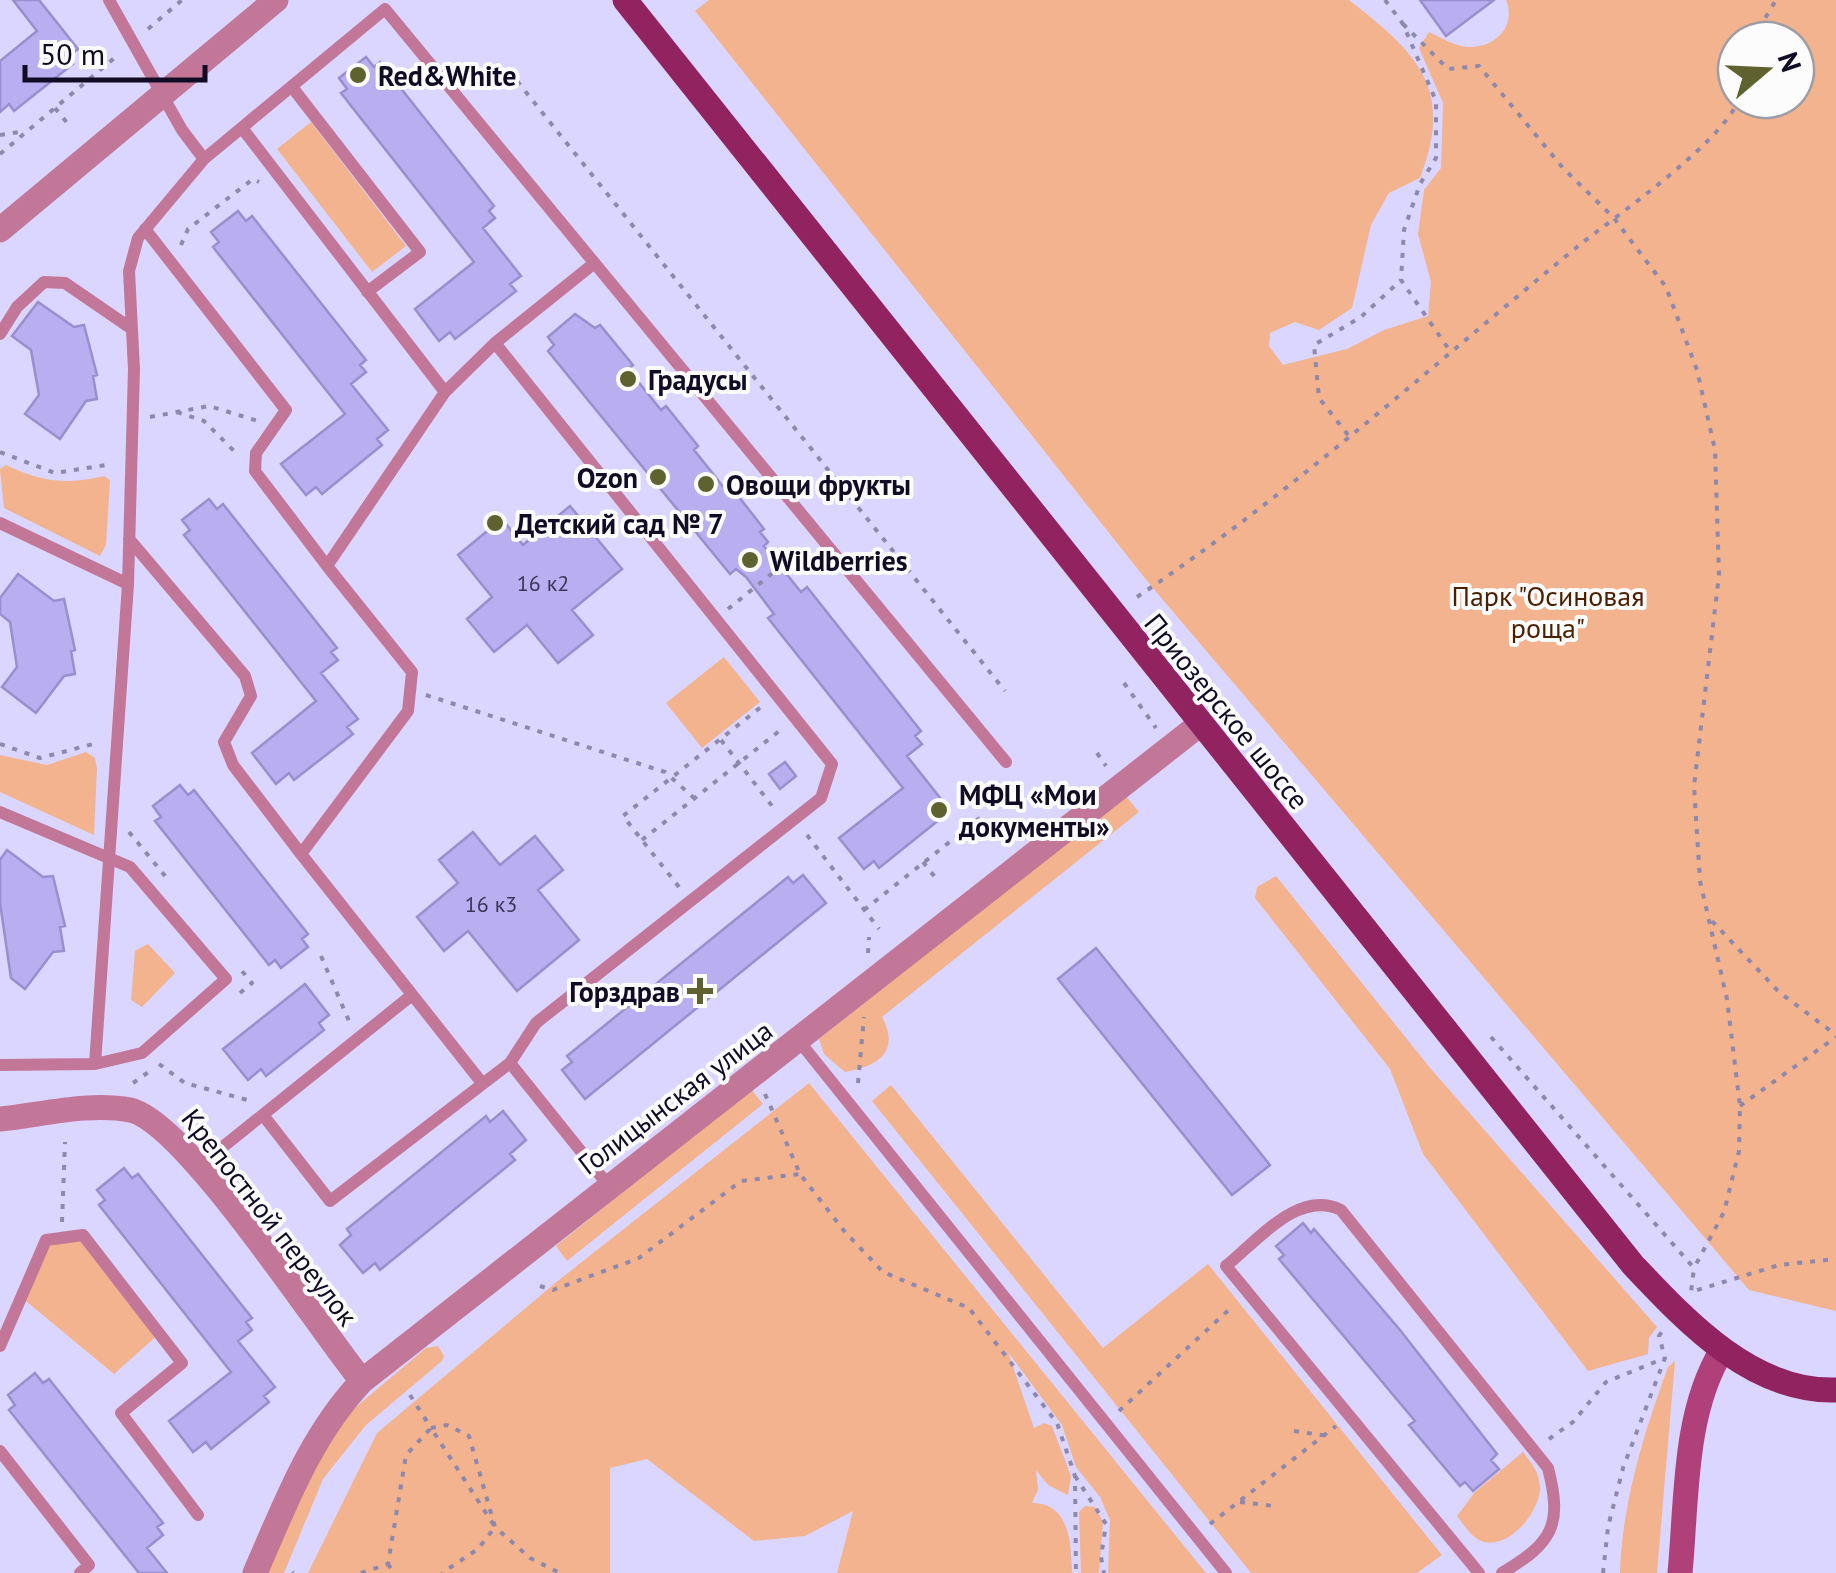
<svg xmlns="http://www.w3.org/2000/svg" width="1836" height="1573" font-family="'PT Sans',sans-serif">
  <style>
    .green { fill: #f3b38e; fill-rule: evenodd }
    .building { fill: #b8aef0; stroke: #998ece; stroke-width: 2.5 }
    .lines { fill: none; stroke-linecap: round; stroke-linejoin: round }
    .path { stroke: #8e89ac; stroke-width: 4; stroke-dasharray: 5 8; stroke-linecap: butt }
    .lane { stroke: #c27799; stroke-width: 12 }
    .street { stroke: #c27799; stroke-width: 25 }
    .secondary { stroke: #af4079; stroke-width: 25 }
    .primary { stroke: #912360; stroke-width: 25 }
    .poi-dot { fill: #5f612f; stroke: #fcfcfc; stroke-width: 4 }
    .labels { text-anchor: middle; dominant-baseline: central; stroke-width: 8; stroke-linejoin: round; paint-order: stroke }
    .number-label { font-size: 22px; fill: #3b3456 }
    .poi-label { font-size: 28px; font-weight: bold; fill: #110b23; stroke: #fcfcfc; text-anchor: start }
    .park-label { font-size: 28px; fill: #4b1f00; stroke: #fcfcfc }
    .street-label { font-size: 28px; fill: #110b23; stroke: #fcfcfc }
  </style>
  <rect width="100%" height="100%" fill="#dbd6ff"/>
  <!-- green -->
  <path class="green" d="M709 0H1349C1417 53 1455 88 1420 178L1389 193 1371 225 1352 308 1319 330 1295 322 1270 333 1269 346 1283 365 1347 349 1384 330 1428 316 1431 282 1418 234 1424 190 1441 168 1443 103 1419 48 1429 32C1440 37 1455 46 1467 47 1495 49 1517 26 1506 0H1836V1311L1749 1290 1152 587 695 11ZM1736 40H1796V100H1736Z
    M311 122 406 246 372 272 277 149Z
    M6 465C41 482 66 485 104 476L110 480 106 545 100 556 4 508 0 469Z
    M724 657 760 702 702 748 666 703Z
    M86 752 95 758 97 768 94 835 0 792V755L47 765Z
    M1125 795 1139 812 882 1017C900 1051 880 1066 845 1072L824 1054 819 1039Z
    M1276 876 1431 1069 1657 1327 1649 1338 1648 1354 1588 1371 1423 1154 1390 1069 1255 898 1257 887Z
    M148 944 175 973 142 1007 131 1000 135 951Z
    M809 1083 1206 1573H1108L1110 1520 1100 1497 1076 1467 1062 1425 1008 1352 1034 1428 1044 1423 1052 1426 1071 1476 1068 1495 1048 1485 1036 1470 1038 1490 1032 1503C1070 1503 1071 1543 1072 1573H837L853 1511 805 1536 754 1541 647 1459 610 1468V1573H308L377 1433 559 1280Z
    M891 1085 1103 1348 1208 1264 1442 1555 1417 1573H1251L872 1101Z
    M751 1089 763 1104 567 1261 556 1246Z
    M83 1235 159 1334 114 1374 21 1297 46 1240Z
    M438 1346 444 1356 442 1361 366 1425 323 1479 284 1573H265L319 1451 351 1411 426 1348Z
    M1675 1361 1657 1573H1620C1622 1502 1644 1433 1668 1367Z
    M1523 1452C1532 1464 1540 1473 1540 1489 1539 1513 1507 1553 1479 1540 1471 1536 1463 1524 1457 1516L1475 1492Z
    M1085 1506 1095 1507 1103 1522 1099 1573H1081L1079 1512Z"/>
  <!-- building -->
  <path class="building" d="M13 0H39L78 49 67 58 73 64 29 99 14 111 9 104 0 112V61L37 31Z
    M1420 0H1494L1446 36Z
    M366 57 374 67 380 62 494 206 489 211 495 218 483 228 521 276 510 284 516 291 455 339 450 332 439 341 415 309 474 262 341 93 347 89 339 78Z
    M238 211 246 221 252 216 366 360 360 365 366 372 351 384 388 430 377 439 382 445 322 494 316 487 306 495 281 464 345 414 213 247 219 242 211 232Z
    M38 302 74 327 84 325 97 375 93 376 97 399 86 401 60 439 25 414 39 395 31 350 12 336Z
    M575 314 595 328 600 325 633 365 628 369 661 410 666 406 698 446 694 450 714 475 727 492 732 488 764 529 760 532 768 542 764 546 801 592 807 587 921 731 915 736 922 744 907 756 945 804 935 813 940 819 879 868 874 861 864 869 839 838 903 788 768 618 774 614 746 577 736 569 730 574 548 351 554 345 548 337Z
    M209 499 217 509 223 504 337 648 331 652 338 660 321 673 358 719 347 727 353 734 294 780 289 773 276 784 252 753 316 701 184 535 190 530 182 520Z
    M570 506 622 569 572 610 593 635 558 663 527 625 494 652 467 619 492 597 458 555 502 519 523 545Z
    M18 574 54 601 64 599 75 650 71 651 75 674 64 676 36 713 2 687 17 667 10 622 0 614V598Z
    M785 762 796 776 780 789 769 774Z
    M180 785 188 795 194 790 308 934 302 939 308 947 281 968 275 960 269 965 155 821 161 817 153 806Z
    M473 832 500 865 535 836 563 870 538 890 579 940 517 991 468 931 444 951 417 917 458 883 439 860Z
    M7 850 43 877 53 876 65 926 60 927 64 951 53 952 25 989 11 978 0 903V860Z
    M803 875 826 903 585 1099 562 1070 572 1062 567 1056 788 877 793 883Z
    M1096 948 1270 1165 1232 1195 1058 979Z
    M305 984 329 1015 319 1023 324 1030 266 1076 261 1069 248 1080 223 1049Z
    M503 1111 526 1140 510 1154 515 1160 380 1270 375 1263 363 1273 340 1245 351 1235 347 1229 486 1116 490 1122Z
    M124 1168 132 1178 138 1174 252 1318 246 1322 252 1330 238 1341 275 1387 264 1396 269 1402 211 1449 206 1442 193 1452 169 1421 231 1372 99 1205 105 1200 97 1190Z
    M1303 1223 1311 1233 1314 1229 1400 1330 1497 1454 1491 1460 1499 1469 1473 1491 1465 1482 1460 1486 1409 1425 1415 1421 1279 1259 1284 1255 1276 1246Z
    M35 1373 43 1383 49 1379 163 1523 157 1527 163 1535 147 1548 167 1573H139L9 1410 15 1405 8 1395Z"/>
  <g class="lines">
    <!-- path -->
    <path class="path" d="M1385 0 1403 24 1436 101V158L1420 184 1404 230 1401 280 1450 351
      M1403 24 1448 69 1479 66 1563 168 1613 217 1666 287 1697 370 1715 450 1719 575 1694 786 1700 881 1727 999 1740 1106 1739 1151 1724 1212 1694 1268
      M148 29 182 0
      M1752 40 1776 0
      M509 71 1005 691
      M55 108 68 124
      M0 135 25 131
      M0 154 118 55
      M181 245 188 229 253 179 259 182
      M177 412 204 421 235 452
      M150 417 209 406 258 421
      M1348 435 1319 398 1314 345 1361 317 1401 280
      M0 452 55 473 112 464
      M1137 597C1292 493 1433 365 1577 247 1622 211 1717 147 1739 100
      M728 609 806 546
      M1124 683 1156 728
      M426 695 665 772 694 798
      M721 740 776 811
      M0 744 40 758 97 743
      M1097 753 1106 766
      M129 832 170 882
      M807 835 879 929
      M642 840 783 728
      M923 862 939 882
      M679 887 623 816 761 707
      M864 910 986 813
      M1712 921 1779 992 1836 1035
      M868 953 869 937
      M321 956 349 1021
      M240 993 252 983 242 971
      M1491 1037 1694 1268 1691 1292 1779 1265 1836 1259
      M159 1064 185 1083 251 1101
      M133 1083 150 1071
      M858 1083 864 1017
      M765 1094 800 1174 845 1232 883 1272 969 1308 1057 1423 1075 1476 1076 1573
      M1740 1106 1836 1037
      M62 1222 65 1142
      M540 1286 553 1290 639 1258 741 1181 800 1174
      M410 1395 431 1428 447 1425 469 1436 495 1527 530 1558 560 1573
      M1119 1411 1233 1306
      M1294 1431 1328 1436
      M1549 1439 1573 1422 1606 1382 1665 1358
      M1075 1476 1106 1524 1101 1557 1104 1573
      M1240 1502 1274 1506
      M1210 1524 1336 1426
      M388 1564 394 1573
      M292 1572 293 1573
      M361 1573 388 1564 406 1455 431 1428 495 1527 478 1549 442 1573
      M1603 1573 1608 1527 1623 1468 1665 1358 1659 1336 1663 1330"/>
    <!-- lane -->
    <path class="lane" d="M109 0 182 130 204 159
      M292 87 420 252 367 292
      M242 128 445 392 495 343 592 265
      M145 229 286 410 256 453 255 471 327 566
      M0 334 17 307 44 282 65 283 132 329
      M445 392 327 566 412 672 408 711 301 854 482 1083
      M0 523 128 584
      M129 539 245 676 251 696 224 742 233 765 301 854
      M0 812 130 867 226 979 142 1053 95 1064 0 1065
      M799 1041 1226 1573
      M510 1063 608 1185
      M95 1064 128 584 134 369 129 271 138 238 204 159 385 9 1006 762
      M263 1115 330 1201 510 1063 536 1023 821 798 832 764 495 343
      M199 1166 412 995
      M0 1346 46 1240 83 1235 182 1363 121 1413 198 1515
      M0 1451 89 1565 80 1573
      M1479 1573 1226 1266C1258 1240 1299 1189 1341 1210L1548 1468C1563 1526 1552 1543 1502 1573"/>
    <!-- street -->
    <path class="street" d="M0 230 276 0
      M0 1119C41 1115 89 1102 130 1110 185 1121 319 1329 362 1381
      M255 1573C285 1505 310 1436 362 1381L1199 725"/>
    <!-- secondary -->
    <path class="secondary" d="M1680 1573C1687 1500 1683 1414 1722 1350"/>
    <!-- primary -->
    <path class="primary" d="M625 0 1633 1265C1685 1320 1752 1393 1836 1390"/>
  </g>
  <!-- markers -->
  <g class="poi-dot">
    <circle cx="358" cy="75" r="10"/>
    <circle cx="628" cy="379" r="10"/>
    <circle cx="658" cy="477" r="10"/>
    <circle cx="706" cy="484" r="10"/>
    <circle cx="495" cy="523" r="10"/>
    <circle cx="750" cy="560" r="10"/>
    <circle cx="939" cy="810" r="10"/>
    <path d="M695 976h10v10h10v10h-10v10h-10v-10h-10v-10h10z"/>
  </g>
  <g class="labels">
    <!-- number labels -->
    <g class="number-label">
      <text x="543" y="583">16 к2</text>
      <text x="491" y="904">16 к3</text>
    </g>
    <!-- poi labels -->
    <g class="poi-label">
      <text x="378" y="75">Red&amp;White</text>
      <text x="648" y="379">Градусы</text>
      <text x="638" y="477" text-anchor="end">Ozon</text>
      <text x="726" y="484">Овощи фрукты</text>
      <text x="515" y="523">Детский сад № 7</text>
      <text x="770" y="560">Wildberries</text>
      <text x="959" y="794">МФЦ «Мои<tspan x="959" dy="32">документы»</tspan></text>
      <text x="680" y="991" text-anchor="end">Горздрав</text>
    </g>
    <!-- park labels -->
    <g class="park-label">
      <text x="1548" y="595">Парк "Осиновая<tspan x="1548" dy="32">роща"</tspan></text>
    </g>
    <!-- street labels -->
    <g class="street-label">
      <text transform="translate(1227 711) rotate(51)">Приозерское шоссе</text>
      <text transform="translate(675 1097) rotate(-37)">Голицынская улица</text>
      <text transform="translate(270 1217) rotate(52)">Крепостной переулок</text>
    </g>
  </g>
  <!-- north arrow -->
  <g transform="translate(1766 70) rotate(71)"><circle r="48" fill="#fcfcfc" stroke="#9e9ca5" stroke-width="2.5"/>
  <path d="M0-8L18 38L0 25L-18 38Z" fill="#5f612f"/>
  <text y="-15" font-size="28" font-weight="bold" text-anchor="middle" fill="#110b23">N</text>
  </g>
  <!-- scale -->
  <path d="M25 65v15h180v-15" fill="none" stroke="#110b23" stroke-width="5"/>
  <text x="40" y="65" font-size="30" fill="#110b23" stroke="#fcfcfc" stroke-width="8" paint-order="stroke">50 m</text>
</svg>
